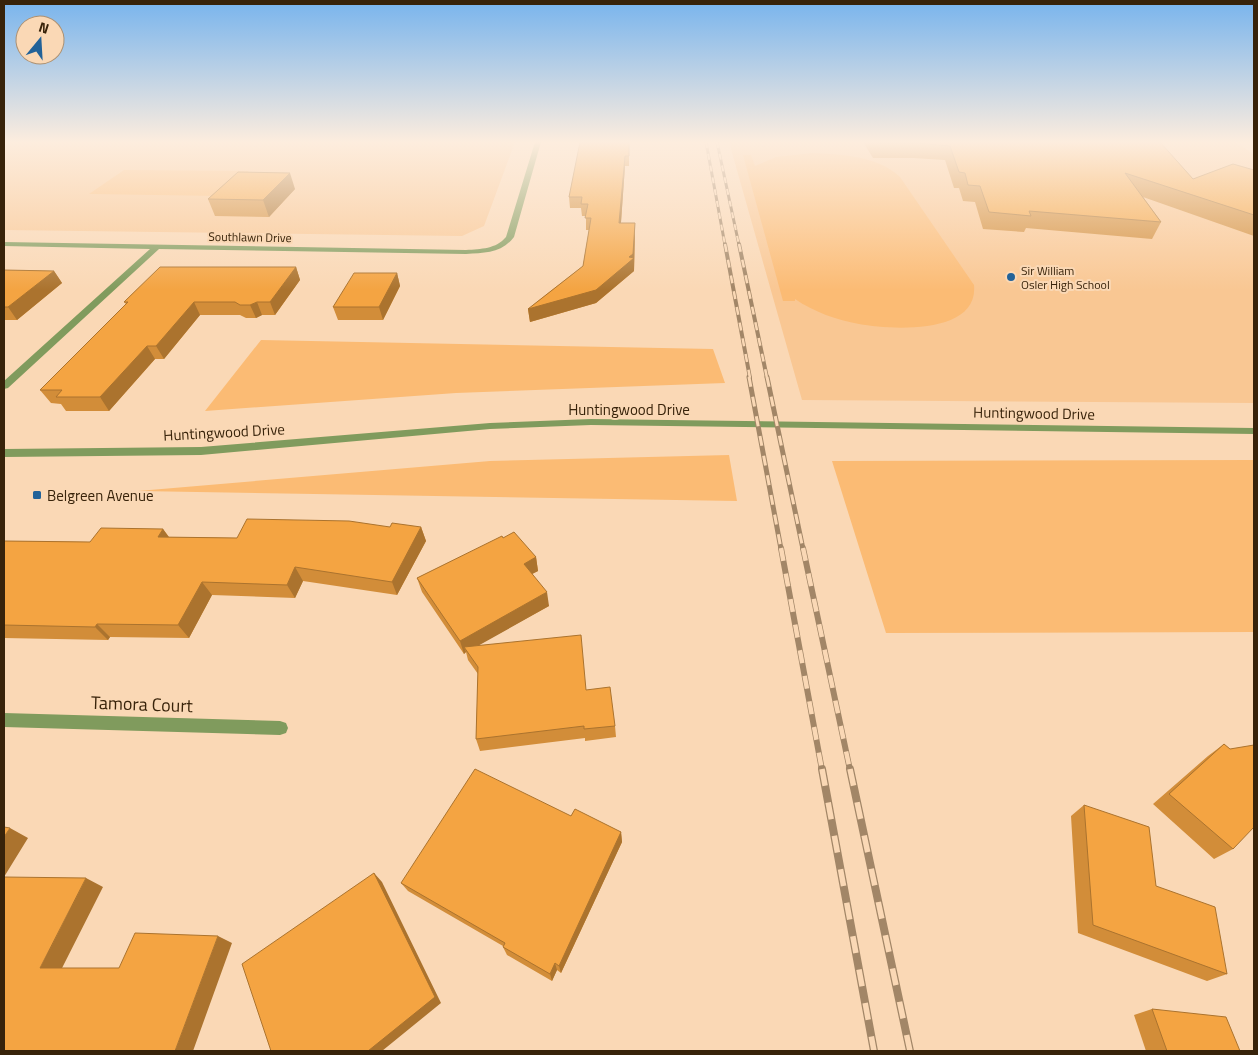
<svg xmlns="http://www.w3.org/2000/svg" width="1258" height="1055" font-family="'Titillium Web',sans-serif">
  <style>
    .built { fill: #f9c793 }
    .green { fill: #fbbb74 }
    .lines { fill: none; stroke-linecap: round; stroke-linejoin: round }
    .minor { fill: #809b5d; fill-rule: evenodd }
    .tertiary { fill: #809b5d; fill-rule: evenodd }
    .rail-far4-casing { stroke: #a28667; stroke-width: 3 }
    .rail-far3-casing { stroke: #a28667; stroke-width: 4 }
    .rail-far2-casing { stroke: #a28667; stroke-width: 5 }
    .rail-far1-casing { stroke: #a28667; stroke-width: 6 }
    .rail-casing { stroke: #a28667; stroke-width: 8 }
    .rail-far4 { stroke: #fad8b5; stroke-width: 2; stroke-dasharray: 6; stroke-linecap: butt }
    .rail-far3 { stroke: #fad8b5; stroke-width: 2.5; stroke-dasharray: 8; stroke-linecap: butt }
    .rail-far2 { stroke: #fad8b5; stroke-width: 3; stroke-dasharray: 10; stroke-linecap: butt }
    .rail-far1 { stroke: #fad8b5; stroke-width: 4.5; stroke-dasharray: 13; stroke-linecap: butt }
    .rail { stroke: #fad8b5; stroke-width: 5.5; stroke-dasharray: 17; stroke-linecap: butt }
    .wall { fill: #d28d39 }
    .shaded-wall { fill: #ab732e }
    .building { fill: #f4a442; stroke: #ab732e }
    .poi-dot { fill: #226298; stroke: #fad8b5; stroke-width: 2 }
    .labels { text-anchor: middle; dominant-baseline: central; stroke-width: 4; stroke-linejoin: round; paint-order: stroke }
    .far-street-label { font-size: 12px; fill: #38230a; stroke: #fad8b5 }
    .far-poi-label { font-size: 12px; fill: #38230a; stroke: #fad8b5; text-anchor: start }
    .street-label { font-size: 15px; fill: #38230a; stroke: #fad8b5 }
    .poi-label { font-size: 15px; fill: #38230a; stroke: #fad8b5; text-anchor: start }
    .near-street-label { font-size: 18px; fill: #38230a; stroke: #fad8b5 }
  </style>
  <rect width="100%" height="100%" fill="#fad8b5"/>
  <!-- built -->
  <path class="built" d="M10 142H515L484 226 462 236 4 230V146Z
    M729 142H1235L1254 154V403L802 400Z"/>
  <!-- green -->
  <path class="green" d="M812 153C841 154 878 156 900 177L974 285C979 335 891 330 859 324 837 320 814 312 795 299V301H783L743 155H751L755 166 776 157Z
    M124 170 249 171 223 196 89 194Z
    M261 340 713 349 725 383 456 393 205 411Z
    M729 455 737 501 138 491 490 461Z
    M1254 460V632L886 633 832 461Z"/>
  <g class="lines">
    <!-- minor -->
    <path class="minor" d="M535 142H541L514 237C502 253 485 253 466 254L159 249 8 388 4 389V381L150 249 4 246V242L466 250C481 249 496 249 506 237Z
      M4 713 280 721 286 723 288 728 286 733 280 735 4 727Z"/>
    <!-- tertiary -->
    <path class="tertiary" d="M591 419 1254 428V434L591 425 490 429 201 455 4 457V449L201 447 490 423Z"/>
    <!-- rail-far4 casing -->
    <g class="rail-far4-casing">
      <path id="rail-far4" d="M706 142 725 245
        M717 142 739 245"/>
    </g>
    <!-- rail-far3 casing -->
    <g class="rail-far3-casing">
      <path id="rail-far3" d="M725 244 750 378
        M739 244 767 378"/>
    </g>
    <!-- rail-far2 casing -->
    <g class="rail-far2-casing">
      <path id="rail-far2" d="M749 377 781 549
        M767 377 803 549"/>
    </g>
    <!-- rail-far1 casing -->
    <g class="rail-far1-casing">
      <path id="rail-far1" d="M781 548 822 770
        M803 548 850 770"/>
    </g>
    <!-- rail casing -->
    <g class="rail-casing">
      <path id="rail" d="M822 769 874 1051
        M850 769 910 1051"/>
    </g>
    <!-- rail-far4 -->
    <use href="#rail-far4" class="rail-far4"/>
    <!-- rail-far3 -->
    <use href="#rail-far3" class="rail-far3"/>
    <!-- rail-far2 -->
    <use href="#rail-far2" class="rail-far2"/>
    <!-- rail-far1 -->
    <use href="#rail-far1" class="rail-far1"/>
    <!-- rail -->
    <use href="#rail" class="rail"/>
  </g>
  <!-- wall -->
  <path class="wall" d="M629 142V166H625L621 223 635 235 634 271 596 303 530 322 528 309 583 266 589 230H586V216H582L581 208H570L569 197Z
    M863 142H1160L1193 179 1254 170V236L1143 197 1161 222 1152 239 1026 228 1024 232 983 229 975 202 963 201 959 188H954L945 160 913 158H873Z
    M295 189 269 217 215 216 208 199Z
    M296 267 300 280 275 315H262L256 318H246L240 315H200L164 359H155L109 411H66L61 404 51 403 40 390 126 304 124 302Z
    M4 270 54 271 62 283 17 320H4Z
    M397 273 400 286 383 320H338L333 307Z
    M390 527H421L426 541 397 595 303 581 295 598 212 595 189 638 110 637 108 640 4 638V541L90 542 163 529 169 537 237 538Z
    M503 538 536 557 538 571 532 574 549 606 478 645 586 690 615 726 616 737 585 741V738L480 751 476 739 478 674 468 660 466 652 464 654 422 592 417 578Z
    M1224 744 1230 749 1233 849 1214 859 1153 804 1208 756Z
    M1084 805 1227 974 1207 981 1078 933 1071 816Z
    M571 816 621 832 622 842 561 973 557 970 552 981 507 955 503 947V946L408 891 401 883Z
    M1152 1009 1240 1051H1146L1134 1015Z"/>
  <!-- shaded-wall -->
  <path class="shaded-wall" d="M625 156V166L620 235 619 223Z
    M290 173 295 189 269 217 263 200Z
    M635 223 634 271 596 303 530 322 528 309 629 257Z
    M296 267 300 280 275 315 270 302Z
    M54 271 62 283 17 320 8 307Z
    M397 273 400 286 383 320 379 307Z
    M194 302 200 315 164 359 156 346Z
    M257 302 262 315 256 318 250 305Z
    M147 346 155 359 109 411 100 397Z
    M421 527 426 541 397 595 392 582Z
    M163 529 173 543 158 537Z
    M536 557 538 571 526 577 524 564Z
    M295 567 303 581 295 598 287 585Z
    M202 582 212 595 189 638 178 625Z
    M547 592 549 606 467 652 464 647 466 652 464 654 460 641Z
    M97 624 110 637 108 640 95 627Z
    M10 828 28 838 4 877V837Z
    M621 832 622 842 561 973 559 966Z
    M374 873 382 882 441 1003 382 1051H368Z
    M86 878 103 887 59 974 40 968Z
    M218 936 232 943 193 1051H175Z
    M555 963 557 970 552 981 550 974Z"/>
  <!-- building -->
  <path class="building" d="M580 142H629V156H625L619 223H635L633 254 629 257 634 258 596 290 528 309 583 266 591 218H585L588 204H581L582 197H569Z
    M876 142H1160L1193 179 1233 164 1254 170V215L1125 173 1161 222 1029 211 1031 216 989 212 980 186 968 185 965 173 959 172 950 146 917 143H877Z
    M238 172 290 173 263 200 208 199Z
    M160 267H296L270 302H257L250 305H240L235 302H194L156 346H147L100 397H56L62 390H40L128 302H124Z
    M4 270 54 271 8 307H4Z
    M354 273H397L379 307H333Z
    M247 519 349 521 390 527 392 523 421 527 392 582 295 567 287 585 202 582 178 625 97 624 95 627 4 625V541L90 542 101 528 163 529 158 537 237 538Z
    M514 532 536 557 524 564 547 592 460 641 417 578 502 536 503 538Z
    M581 635 586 690 610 687 615 726 584 729V726L476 739 478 667 464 647Z
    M1224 744 1230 749 1254 745V827L1233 849 1169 794Z
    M475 769 571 816 575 809 621 832 559 966 555 963 550 974 503 947 505 943 401 883Z
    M1084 805 1149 827 1156 886 1215 907 1227 974 1093 925Z
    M4 827 10 828 4 837Z
    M374 873 435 997 368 1051H271L242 964Z
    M4 877 86 878 40 968H119L135 933 218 936 175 1051H4Z
    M1152 1009 1226 1017 1240 1051H1167Z"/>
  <!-- sky -->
  <linearGradient id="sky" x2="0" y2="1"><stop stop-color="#78b4ed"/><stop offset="0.49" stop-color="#fdedde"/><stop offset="1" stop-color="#fdedde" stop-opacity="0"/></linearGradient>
  <rect width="1258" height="290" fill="url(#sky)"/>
  <!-- markers -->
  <g class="poi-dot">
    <circle cx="1011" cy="277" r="5"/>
    <rect x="32" y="490" width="10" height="10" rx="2.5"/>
  </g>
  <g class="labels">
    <!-- far-street labels -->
    <g class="far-street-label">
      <text transform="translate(250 237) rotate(1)">Southlawn Drive</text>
    </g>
    <!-- far-poi labels -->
    <g class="far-poi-label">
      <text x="1021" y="270">Sir William<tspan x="1021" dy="14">Osler High School</tspan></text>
    </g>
    <!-- street labels -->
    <g class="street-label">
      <text x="629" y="409">Huntingwood Drive</text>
      <text transform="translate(1034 413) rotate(1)">Huntingwood Drive</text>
      <text transform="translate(224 432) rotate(-3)">Huntingwood Drive</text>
    </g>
    <!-- poi labels -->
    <g class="poi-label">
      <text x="47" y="495">Belgreen Avenue</text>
    </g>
    <!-- near-street labels -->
    <g class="near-street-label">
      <text transform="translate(142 704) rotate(2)">Tamora Court</text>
    </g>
  </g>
  <!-- border -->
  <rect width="1258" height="1055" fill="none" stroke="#38230a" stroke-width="10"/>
  <!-- north arrow -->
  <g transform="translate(40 40) rotate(18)"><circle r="24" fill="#fad8b5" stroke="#ac9071"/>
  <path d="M0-4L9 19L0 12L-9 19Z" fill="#226298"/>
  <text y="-8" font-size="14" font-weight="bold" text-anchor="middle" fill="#38230a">N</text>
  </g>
</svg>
